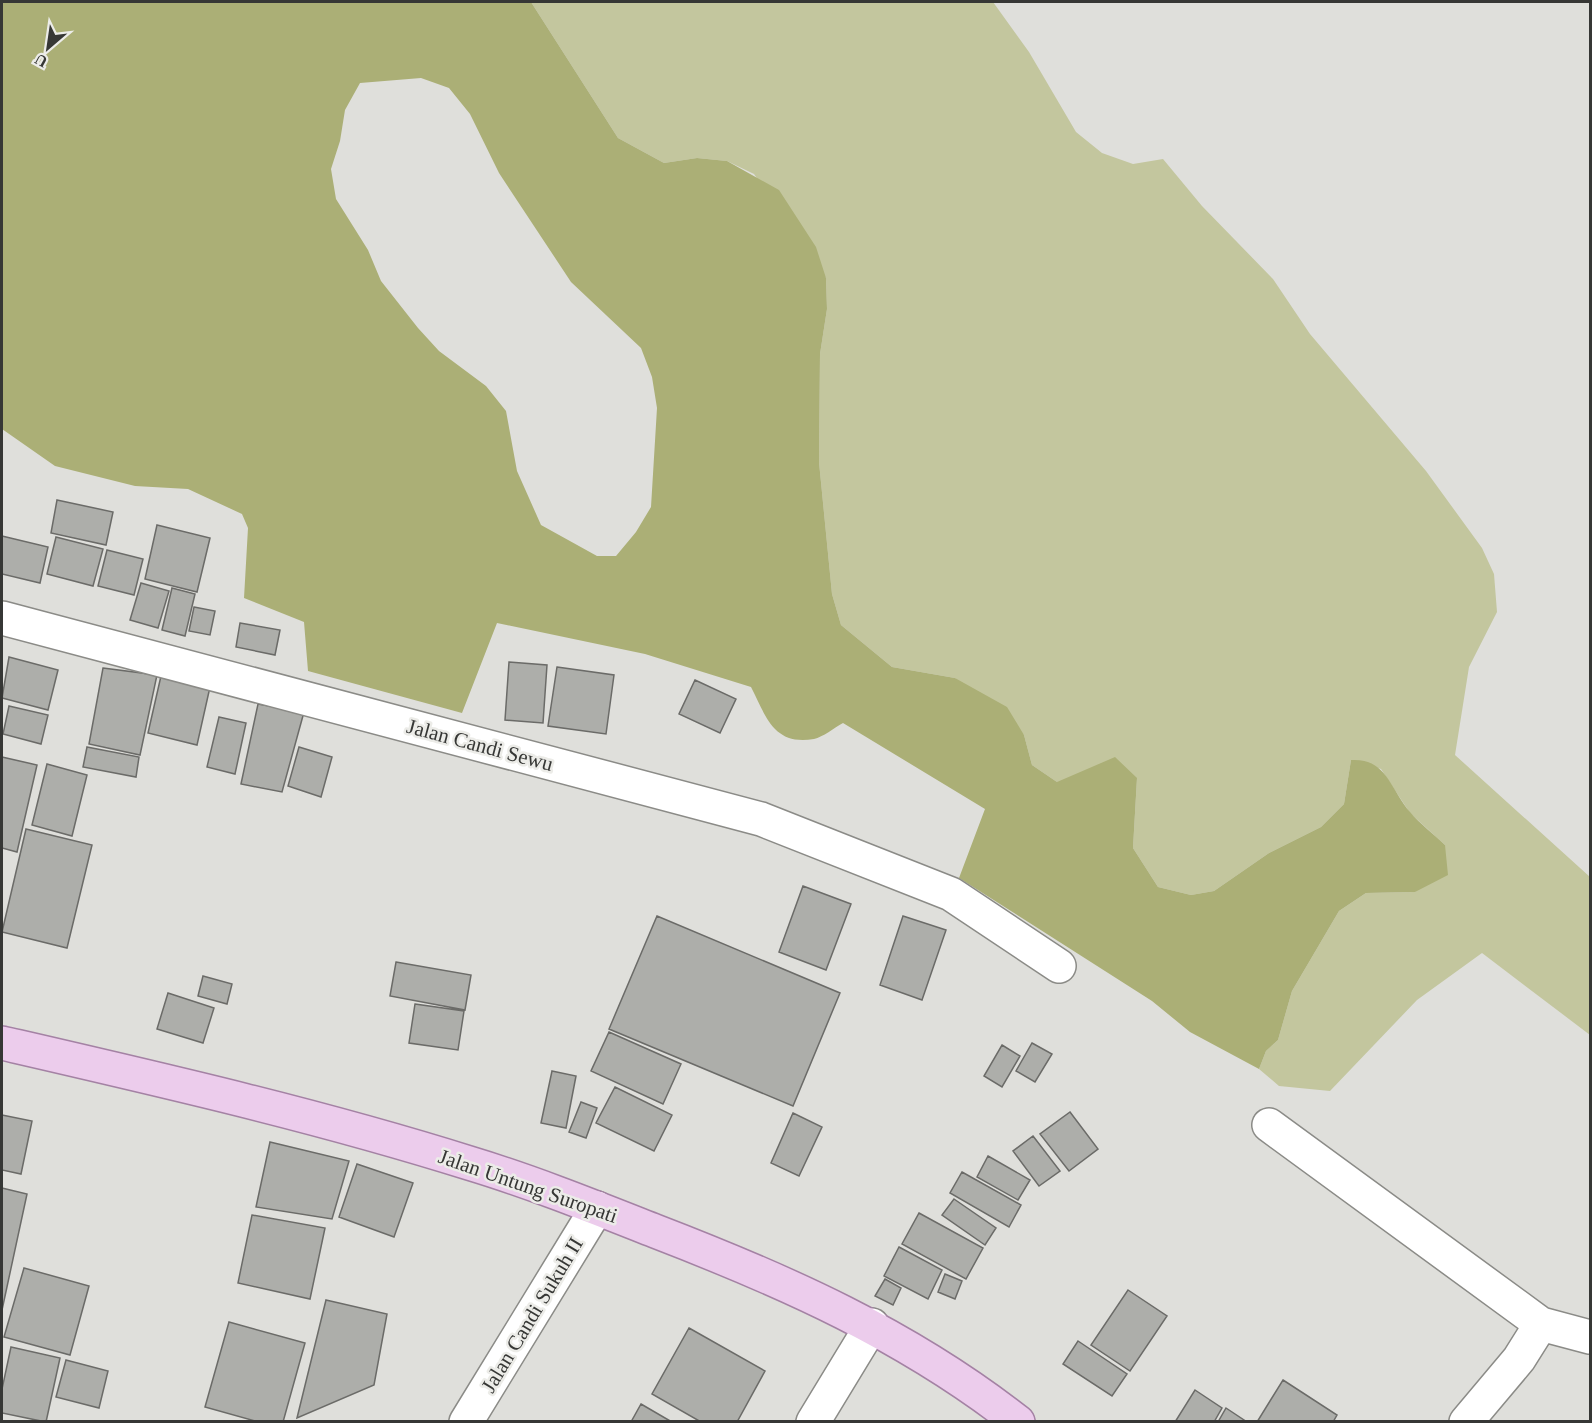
<svg xmlns="http://www.w3.org/2000/svg" width="1592" height="1423" font-family="Georgia,serif">
  <style>
    .green { fill: #c3c69e }
    .forest { fill: #abaf76; fill-rule: evenodd }
    .building { fill: #adaeaa; stroke: #6b6b68; stroke-width: 1.5 }
    .lines { fill: none; stroke-linecap: round; stroke-linejoin: round }
    .minor-casing { stroke: #8b8b87; stroke-width: 36 }
    .major-casing { stroke: #a482a4; stroke-width: 36 }
    .minor { stroke: #fff; stroke-width: 33 }
    .major { stroke: #ecccec; stroke-width: 33 }
    .labels { text-anchor: middle; dominant-baseline: central; stroke-width: 5; stroke-linejoin: round; paint-order: stroke }
    .street-label { font-size: 21px; fill: #363735; stroke: #ecece8 }
  </style>
  <rect width="100%" height="100%" fill="#dfdfdb"/>
  <!-- green -->
  <path class="green" d="M531 2H993L1029 52 1076 132 1102 153 1133 164 1163 159 1202 206 1273 279 1310 334 1426 471 1482 548 1494 574 1497 612 1469 667 1455 755 1590 877V1035L1482 953 1417 1000 1330 1091 1279 1086 1259 1069 1266 1051 1278 1040 1292 991 1339 911 1366 893 1415 892 1445 845 1410 813 1381 769 1351 760 1344 804 1321 827 1269 853 1214 891 1191 895 1158 887 1133 848 1137 778 1057 782 1032 765 1024 735 955 678 892 667 841 625 832 594 819 462 820 354 827 309 826 278 754 174 727 161 697 158 664 163 618 138Z"/>
  <!-- forest -->
  <path class="forest" d="M2 2H531L618 138 664 163 697 158 727 161 779 190 816 247 826 278 827 309 820 354 819 462 832 594 841 625 892 667 955 678 1007 707 1024 735 1032 765 1057 782 1115 757 1137 778 1133 848 1158 887 1191 895 1214 891 1269 853 1321 827 1344 804 1351 760C1387 758 1390 789 1410 812 1420 824 1434 834 1445 845L1448 875 1415 892 1366 893 1339 911 1292 991 1278 1040 1266 1051 1259 1069 1190 1032 1152 1001 959 878 985 809 843 723C834 728 823 737 814 739 773 746 766 716 751 687L645 654 497 623 462 713 308 671 304 622 244 598 248 528 242 514 188 489 135 486 55 466 2 429ZM421 78 449 88 470 114 499 173 571 282 641 348 652 377 657 408 651 507 636 532 616 556H597L541 525 517 471 506 411 486 386 439 351 418 328 381 281 368 250 336 199 331 169 340 141 345 110 360 83Z"/>
  <!-- building -->
  <path class="building" d="M57 500 113 512 106 545 51 533Z
    M157 525 210 538 197 592 145 579Z
    M2 536 48 547 40 583 2 574Z
    M56 537 103 549 93 586 47 574Z
    M107 550 143 559 134 595 98 586Z
    M141 583 169 591 158 628 130 620Z
    M172 588 195 594 185 636 162 630Z
    M194 607 215 611 210 635 189 631Z
    M240 623 280 630 275 655 236 647Z
    M9 657 58 670 48 710 2 698Z
    M509 662 547 665 543 723 505 720Z
    M557 667 614 675 606 734 548 726Z
    M103 668 157 675 140 755 89 744Z
    M161 676 210 687 197 745 148 733Z
    M695 680 736 699 720 733 679 714Z
    M258 704 304 712 282 792 241 784Z
    M9 706 48 715 41 744 3 734Z
    M219 717 246 723 235 774 207 767Z
    M87 747 139 757 136 777 83 767Z
    M299 747 332 757 321 797 288 786Z
    M2 757 37 765 17 852 2 848Z
    M47 764 87 775 72 836 32 825Z
    M26 829 92 845 67 948 2 932Z
    M803 886 851 904 826 970 779 952Z
    M657 916 840 993 793 1106 609 1029Z
    M903 916 946 930 922 1000 880 985Z
    M396 962 471 975 465 1010 390 996Z
    M203 976 232 984 227 1004 198 996Z
    M168 993 214 1008 203 1043 157 1029Z
    M415 1004 464 1011 458 1050 409 1043Z
    M609 1032 681 1064 663 1104 591 1071Z
    M1032 1043 1052 1054 1035 1082 1016 1071Z
    M1002 1045 1020 1056 1002 1087 984 1076Z
    M552 1071 576 1076 566 1128 541 1123Z
    M615 1087 672 1115 654 1151 596 1123Z
    M581 1102 597 1108 586 1138 569 1132Z
    M1070 1112 1098 1149 1069 1171 1040 1134Z
    M793 1113 822 1127 799 1176 771 1163Z
    M2 1115 32 1121 21 1174 2 1170Z
    M1033 1136 1060 1171 1039 1186 1013 1151Z
    M270 1142 349 1161 332 1219 256 1207Z
    M988 1156 1030 1180 1018 1200 977 1177Z
    M357 1164 413 1183 394 1237 339 1217Z
    M962 1172 1021 1205 1009 1227 950 1193Z
    M2 1188 27 1194 2 1310Z
    M954 1199 996 1228 985 1245 942 1215Z
    M919 1213 983 1248 966 1279 902 1244Z
    M252 1215 325 1228 310 1299 238 1283Z
    M899 1247 942 1270 928 1299 884 1276Z
    M24 1268 89 1286 70 1355 4 1337Z
    M945 1274 962 1281 955 1299 938 1292Z
    M885 1279 901 1288 893 1305 875 1296Z
    M1128 1290 1167 1316 1130 1371 1091 1345Z
    M326 1300 387 1314 374 1385 297 1418Z
    M229 1322 305 1343 283 1422H259L205 1407Z
    M689 1328 765 1371 737 1422H701L652 1394Z
    M1078 1341 1127 1374 1112 1396 1063 1364Z
    M11 1347 60 1358 46 1422 2 1413V1389Z
    M66 1360 108 1371 99 1408 56 1397Z
    M1283 1380 1337 1415 1333 1422H1257Z
    M1195 1390 1222 1408 1214 1422H1175Z
    M641 1404 672 1422H631Z
    M1226 1408 1247 1422H1218Z"/>
  <g class="lines">
    <!-- minor casing -->
    <g class="minor-casing">
      <path id="minor" d="M2 618 761 819 951 894 1059 966
        M1269 1125 1541 1324
        M466 1422 597 1208
        M813 1422 872 1325
        M1466 1422 1519 1359 1541 1324 1590 1337"/>
    </g>
    <!-- major casing -->
    <g class="major-casing">
      <path id="major" d="M2 1043C158 1079 316 1115 469 1163 532 1182 594 1207 655 1231 785 1281 907 1335 1018 1422"/>
    </g>
    <!-- minor -->
    <use href="#minor" class="minor"/>
    <!-- major -->
    <use href="#major" class="major"/>
  </g>
  <g class="labels">
    <!-- street labels -->
    <g class="street-label">
      <text transform="translate(480 745) rotate(15)">Jalan Candi Sewu</text>
      <text transform="translate(528 1186) rotate(19)">Jalan Untung Suropati</text>
      <text transform="translate(532 1315) rotate(-59)">Jalan Candi Sukuh II</text>
    </g>
  </g>
  <!-- border -->
  <rect width="1592" height="1423" fill="none" stroke="#363735" stroke-width="6"/>
  <!-- north arrow -->
  <g transform="translate(48 48) rotate(209)" stroke="#ecece8" stroke-width="4.5" paint-order="stroke">
  <path d="M0-4.5L10 22L0 15L-10 22Z" fill="#363735"/>
  <text y="-9" font-size="16" font-weight="bold" text-anchor="middle" fill="#363735">U</text>
  </g>
</svg>
